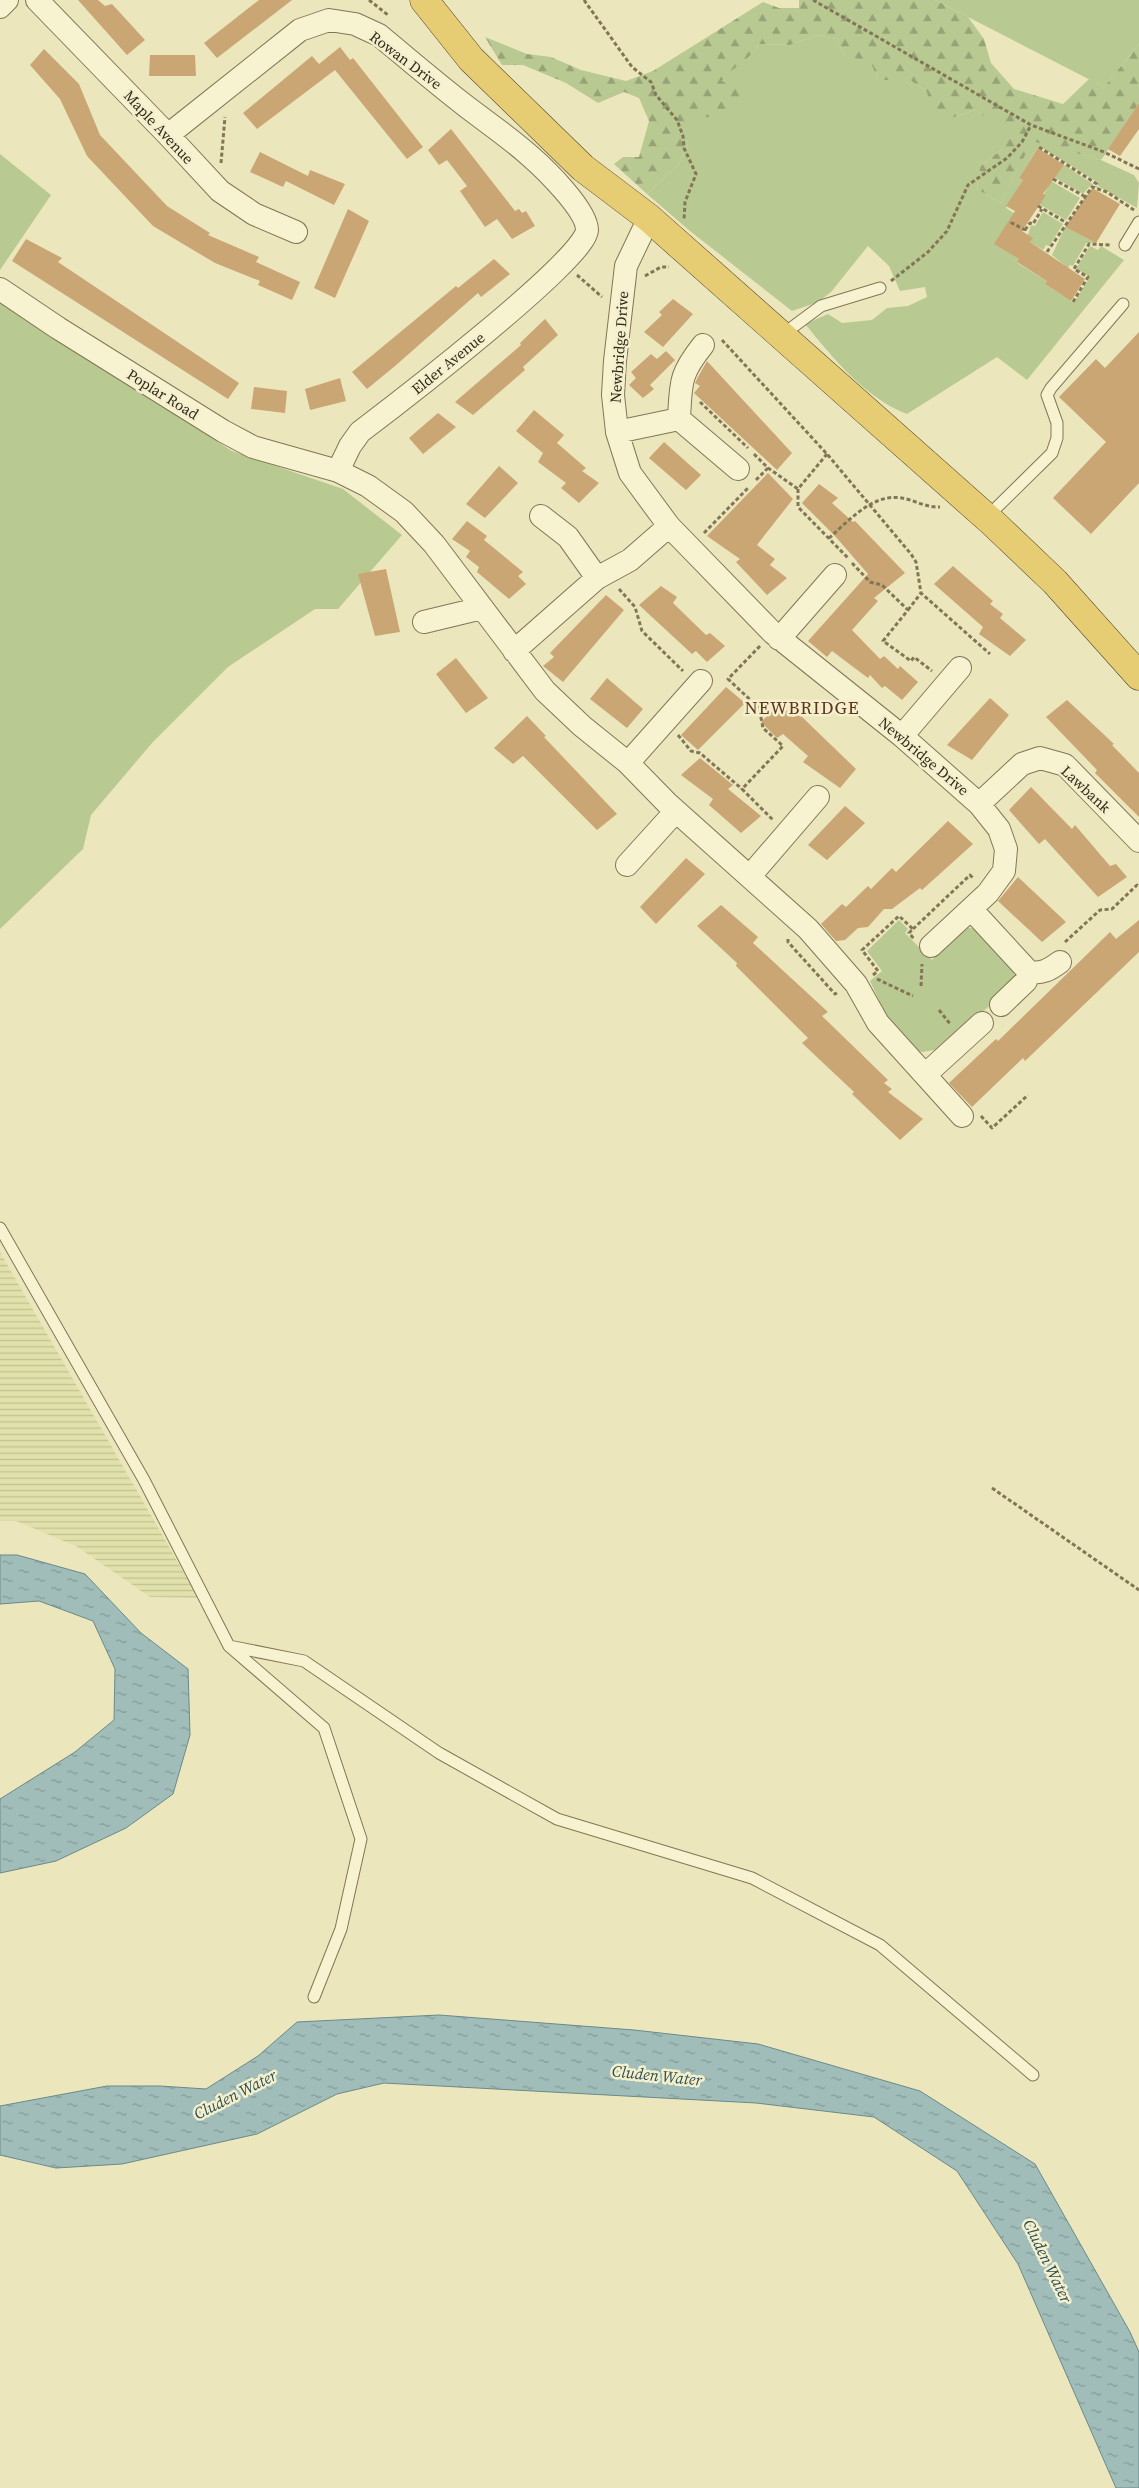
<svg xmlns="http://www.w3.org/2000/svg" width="1139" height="2488" font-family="'Source Serif 4',serif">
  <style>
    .farmland { fill: url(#farmland-rules) }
    .green { fill: #b9c992 }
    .forest { fill: url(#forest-firs) }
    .water { fill: url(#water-ripples); stroke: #698a88 }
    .building { fill: #c9a674 }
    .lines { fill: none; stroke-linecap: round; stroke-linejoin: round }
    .service-casing { stroke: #837657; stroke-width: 13 }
    .minor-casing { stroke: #837657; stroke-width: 24 }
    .trunk-casing { stroke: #50432c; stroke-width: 29 }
    .path { stroke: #837657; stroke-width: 3; stroke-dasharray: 4 2.5; stroke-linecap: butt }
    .service { stroke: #f7f2d0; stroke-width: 11 }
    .minor { stroke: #f7f2d0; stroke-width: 22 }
    .trunk { stroke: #e6cc72; stroke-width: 28 }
    .labels { text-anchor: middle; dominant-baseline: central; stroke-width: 5; stroke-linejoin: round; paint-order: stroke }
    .street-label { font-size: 15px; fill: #332b1b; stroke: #f4efcc }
    .water-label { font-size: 16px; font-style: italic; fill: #2b4e52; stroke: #f4efcc }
    .quarter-label { font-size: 18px; letter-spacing: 1px; fill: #5e351c; stroke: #f4efcc }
  </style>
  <defs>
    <pattern id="farmland-rules" width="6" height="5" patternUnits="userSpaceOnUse" patternTransform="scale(1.25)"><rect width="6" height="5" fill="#e1e1ab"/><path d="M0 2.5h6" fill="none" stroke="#c2c193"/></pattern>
    <pattern id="forest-firs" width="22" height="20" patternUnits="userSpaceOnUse" patternTransform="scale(1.25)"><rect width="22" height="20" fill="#b9c992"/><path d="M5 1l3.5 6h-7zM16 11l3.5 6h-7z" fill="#97a376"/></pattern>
    <pattern id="water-ripples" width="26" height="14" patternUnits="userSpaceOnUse" patternTransform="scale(1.25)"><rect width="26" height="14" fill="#a1bdba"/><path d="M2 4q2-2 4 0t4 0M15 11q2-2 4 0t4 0" fill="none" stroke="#849a96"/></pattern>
  </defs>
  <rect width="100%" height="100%" fill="#ece6bd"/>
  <!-- farmland -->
  <path class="farmland" d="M0 1252 164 1538 198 1598 150 1597 76 1546 16 1521H0Z"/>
  <!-- green -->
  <path class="green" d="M935 0H1139V44L1104 87Z
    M817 35 837 39 845 57 870 59 878 80H910L927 92 952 118 975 110 1011 135 1000 151 980 166 977 189 1001 203 1032 140 1101 160 1134 175 1139 183 1137 208 1098 186 1099 183 1039 146 1019 178 1023 180 1006 208 1027 222 995 244 1019 259 1017 262 1019 264 1047 281 1045 284 1074 303 1090 277 1076 269 1090 246 1098 250 1101 246 1124 260 1027 380 997 357 907 414C865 398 834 359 805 324L828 314 842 323 872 320 887 308 908 306 927 297 925 287 900 291 889 266 868 246 831 292 818 302 792 311 690 231 647 194 679 164 688 144 683 117H712C716 101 718 82 730 70 740 59 750 59 759 44L790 45Z
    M0 154 51 195 0 270Z
    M1064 165 1094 185 1089 187 1083 194 1054 177Z
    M1051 181 1080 198 1066 220 1039 204Z
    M1043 212 1063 224 1049 246 1046 245 1043 250 1030 242 1032 238 1028 235 1031 225 1035 226Z
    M1065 227 1096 243H1086L1073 266 1070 265 1068 268 1052 255Z
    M0 302 232 451 343 489 402 535 338 609H315L228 667 152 743 91 815 83 849 0 929Z
    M899 920 908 929 905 933 932 960 965 927 980 930 1015 972C1012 990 993 1003 980 1014L976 1013 935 1050 922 1052 915 1050 886 1015 870 981 882 971 867 951Z"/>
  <!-- forest -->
  <path class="forest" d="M799 0H935L968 17 984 39 991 63 1014 89 1063 104 1089 79 1104 87 1139 44V103L1101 160 1032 141 1001 203 977 189 980 166 1000 151 1010 135 975 110 952 118 932 114 927 92 910 80H878L870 60 845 57 837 39 817 35 790 45 759 44C750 60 733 66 722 81L741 89 738 106 712 117H684L688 144 679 164 647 194 614 164 623 157H639L649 121 639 98 624 92 598 103 566 83 523 65H502L485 37 527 54 551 57 581 70 626 81 653 71 763 2 779 8H799Z"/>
  <!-- water -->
  <path class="water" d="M0 1555H17L85 1574 141 1633 188 1669 190 1735 173 1794 126 1828 56 1861 0 1873V1799L75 1752 114 1720 115 1669 93 1621 39 1601 0 1604Z
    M439 2015 634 2030 758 2044 920 2091 1035 2164 1130 2332 1139 2352V2488H1116L1018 2264 957 2171 874 2117 756 2103 384 2083 337 2094 257 2134 122 2164 56 2168 0 2155V2106L107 2086H160L206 2089 258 2056 297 2022Z"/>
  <!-- building -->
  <path class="building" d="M78 0H98L105 6 112 4 145 40 127 55Z
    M259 0H292L217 58 204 43Z
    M340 47 350 60 353 58 423 147 407 159 335 70 257 129 243 113 312 56 319 64Z
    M44 49 79 84 100 135 167 206 210 233 208 235 259 257 256 262 300 282 292 300 258 285 260 281 215 263 153 226 87 156 60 99 30 65Z
    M150 55H195L196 76H149Z
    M1139 103V129L1120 156 1108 149Z
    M451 129 515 211 519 209 522 213 526 211 535 226 512 239 497 219 485 227 460 191 467 186 447 160 439 165 428 150Z
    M1038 148 1064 165 1043 194 1046 195 1022 231 1033 238 1030 242 1085 279 1071 301 1045 284 1047 281 1017 262 1019 259 994 244 1015 211 1006 206 1023 180 1019 178Z
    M260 152 308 176 310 170 345 184 334 205 286 181 283 187 250 172Z
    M1092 188 1120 204 1096 243 1065 227Z
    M348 209 369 221 335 298 314 288Z
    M26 239 62 258 58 262 239 383 228 399 12 261Z
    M494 259 510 274 481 297 478 293 395 366 367 389 352 372 456 286 458 288Z
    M673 299 693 314 663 347 644 332 662 315 659 312Z
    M545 319 558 335 523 367 525 370 473 415 455 402 521 345 520 343Z
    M1139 332V483L1091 534 1053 498 1106 442 1059 397 1096 359 1105 368Z
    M666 351 675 360 650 385 654 389 643 398 629 385 636 378 631 372 651 354 657 359Z
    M707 361 792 453 777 470 694 393 700 386 695 383 698 377Z
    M340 378 346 401 310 410 305 389Z
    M254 387 287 391 285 413 251 409Z
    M534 410 564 435 557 443 586 468 582 471 599 483 579 503 561 488 566 483 538 462 543 453 516 431Z
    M438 413 456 427 423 454 409 438Z
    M664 442 701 475 686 490 649 458Z
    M499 466 518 483 485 518 466 504Z
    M768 473 793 499 757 545 775 559 770 565 787 578 767 595 736 562 740 559 707 536Z
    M819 484 838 498 832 503 853 522 855 521 905 573 874 598 878 601 852 630 880 659 884 656 898 669 900 666 918 682 902 700 885 686 882 688 870 675 868 678 832 651 827 657 808 641 868 574 835 536 802 503Z
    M467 521 487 536 484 540 523 572 518 576 526 584 509 599 477 572 479 567 466 557 470 551 452 539Z
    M953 566 993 601 990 604 1003 614 1000 618 1026 640 1010 656 979 634 983 627 934 584Z
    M386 569 400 632 375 636 358 574Z
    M661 586 677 597 673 603 706 635 710 633 725 646 707 662 696 651 692 654 639 605Z
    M606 595 624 610 563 682 543 666 554 657 550 653Z
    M456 658 488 698 466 713 436 674Z
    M607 678 643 709 627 728 590 699Z
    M726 687 745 703 698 750 681 735Z
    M990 698 1009 715 972 760 947 745Z
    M1067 700 1114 744 1112 745 1139 773V817L1095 773 1097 770 1046 717Z
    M779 704 793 717 800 715 856 769 840 788 803 762 808 756 783 734 777 738 761 722Z
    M527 716 546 736 544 737 617 814 597 830 523 756 513 764 494 748Z
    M700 758 733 785 728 789 761 816 741 833 709 805 713 799 681 775Z
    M1031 787 1072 829 1075 825 1110 866 1116 864 1127 877 1098 897 1045 839 1039 844 1009 810Z
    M845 806 865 823 827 860 808 845Z
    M948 821 973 844 922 890 920 888 892 909H884L868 927 858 928 845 940 836 941 821 924 842 904 846 907 868 886 871 889 892 868 896 872Z
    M686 858 705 874 656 924 640 907Z
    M1018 877 1066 922 1042 942 998 901Z
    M721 905 758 937 753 943 828 1012 822 1016 888 1080 884 1083 892 1089 888 1092 923 1119 900 1140 852 1094 854 1092 802 1043 808 1038 736 966 737 963 697 926Z
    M1139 920V952L1025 1061 1023 1058 972 1107 949 1083 996 1039 998 1041 1110 932 1116 939Z"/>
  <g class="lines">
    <!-- service casing -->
    <g class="service-casing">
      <path id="service" d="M1125 245 1139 222
        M782 335 821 306 880 288
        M987 517 1052 453 1057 438V423L1047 395 1051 388 1123 304
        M0 1228 144 1480 229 1646 324 1728 361 1839 341 1929 314 1997
        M229 1646 304 1661 439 1753 557 1819 752 1878 880 1945 1033 2075"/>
    </g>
    <!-- minor casing -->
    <g class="minor-casing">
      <path id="minor" d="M37 0 168 135 220 191 254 214 296 232
        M0 7 7 0
        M168 135 300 30 329 20 355 24 379 35C408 59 437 84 467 107 488 123 510 138 530 156 545 169 587 210 587 230 586 259 393 407 360 432L350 446 338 471
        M649 218 626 266 615 361 613 395 617 432 630 473 669 526 773 633 902 736 979 804 999 829 1006 849 1004 871 988 893 931 946
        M0 289 58 328 223 431 253 447 338 471 368 486 404 512 434 544 545 691 582 726 628 763 667 803 808 929 856 984 878 1023 962 1116
        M703 345C679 375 681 383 679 419L738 469
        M617 432 679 419
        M541 516 568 537 597 578
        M424 622 482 608
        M779 639 835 575
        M514 651 597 578 630 560 669 526
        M902 736 960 668
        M628 763 701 681
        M979 804 1022 764 1040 758 1065 765 1139 841
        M627 865 676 811
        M750 876 818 797
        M971 909 1029 972
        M1001 1005 1026 981 1029 972C1042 974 1049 970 1060 962
        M926 1074 982 1023"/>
    </g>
    <!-- trunk casing -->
    <g class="trunk-casing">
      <path id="trunk" d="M424 0 471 59 583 168 649 218 993 523 1055 582 1139 676"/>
    </g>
    <!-- path -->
    <path class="path" d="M369 0 388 15
      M584 0 632 67 651 82 656 95 677 120 683 136 684 148 696 174 685 202 684 220
      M813 0 1031 125 1104 152 1139 169
      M1039 147 1097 184 1096 187
      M221 163 225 117
      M1053 179 1084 196
      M1038 206 1067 223
      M1011 224 1012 223 1025 230 1024 233
      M1025 230 1030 223 1033 224 1042 209
      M1047 252 1092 187 1107 192 1134 210
      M577 275 602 297
      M645 276 661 267H669
      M891 281 928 252 947 231 968 185 1007 158 1022 142 1031 125
      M1073 302 1088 277 1074 269 1089 244 1111 245
      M722 340 827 454 911 554 916 562 921 593 990 654
      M700 402 748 448
      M754 454 768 468 798 489
      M827 454 798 489V507L848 558
      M756 480 768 468
      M704 533 748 488
      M829 538C849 521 872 493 902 498 914 500 927 508 940 507
      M852 563 870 582 882 585 908 610 883 641 911 661 914 657 932 671
      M619 589 635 607 642 631 683 671
      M908 610 921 593
      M760 646 728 679 759 708 763 728 783 746 742 789 773 820
      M678 735 691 751 700 753 742 789
      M913 929 970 875 974 879
      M788 939V942L835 994 837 993
      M1065 942 1100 910 1112 909 1137 885 1139 887
      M873 975 878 971 862 950 899 916 913 929 909 933 914 939
      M877 979 913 996
      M921 986 922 964
      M939 1010 951 1025
      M981 1116 992 1128 1028 1095
      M992 1488 1139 1590"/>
    <!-- service -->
    <use href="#service" class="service"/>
    <!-- minor -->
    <use href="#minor" class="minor"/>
    <!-- trunk -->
    <use href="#trunk" class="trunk"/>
  </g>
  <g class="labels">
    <!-- street labels -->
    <g class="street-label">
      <text transform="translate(406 60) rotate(37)">Rowan Drive</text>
      <text transform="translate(159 127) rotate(47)">Maple Avenue</text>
      <text transform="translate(619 347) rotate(-86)">Newbridge Drive</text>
      <text transform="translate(448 363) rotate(-39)">Elder Avenue</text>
      <text transform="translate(163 394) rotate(32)">Poplar Road</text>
      <text transform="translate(924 756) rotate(40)">Newbridge Drive</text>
      <text transform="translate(1086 789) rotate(43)">Lawbank</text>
    </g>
    <!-- water labels -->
    <g class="water-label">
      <text transform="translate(657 2075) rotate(6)">Cluden Water</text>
      <text transform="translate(235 2094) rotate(-27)">Cluden Water</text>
      <text transform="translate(1048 2261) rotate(64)">Cluden Water</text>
    </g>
    <!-- quarter labels -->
    <g class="quarter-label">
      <text x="802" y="707">NEWBRIDGE</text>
    </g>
  </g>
</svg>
